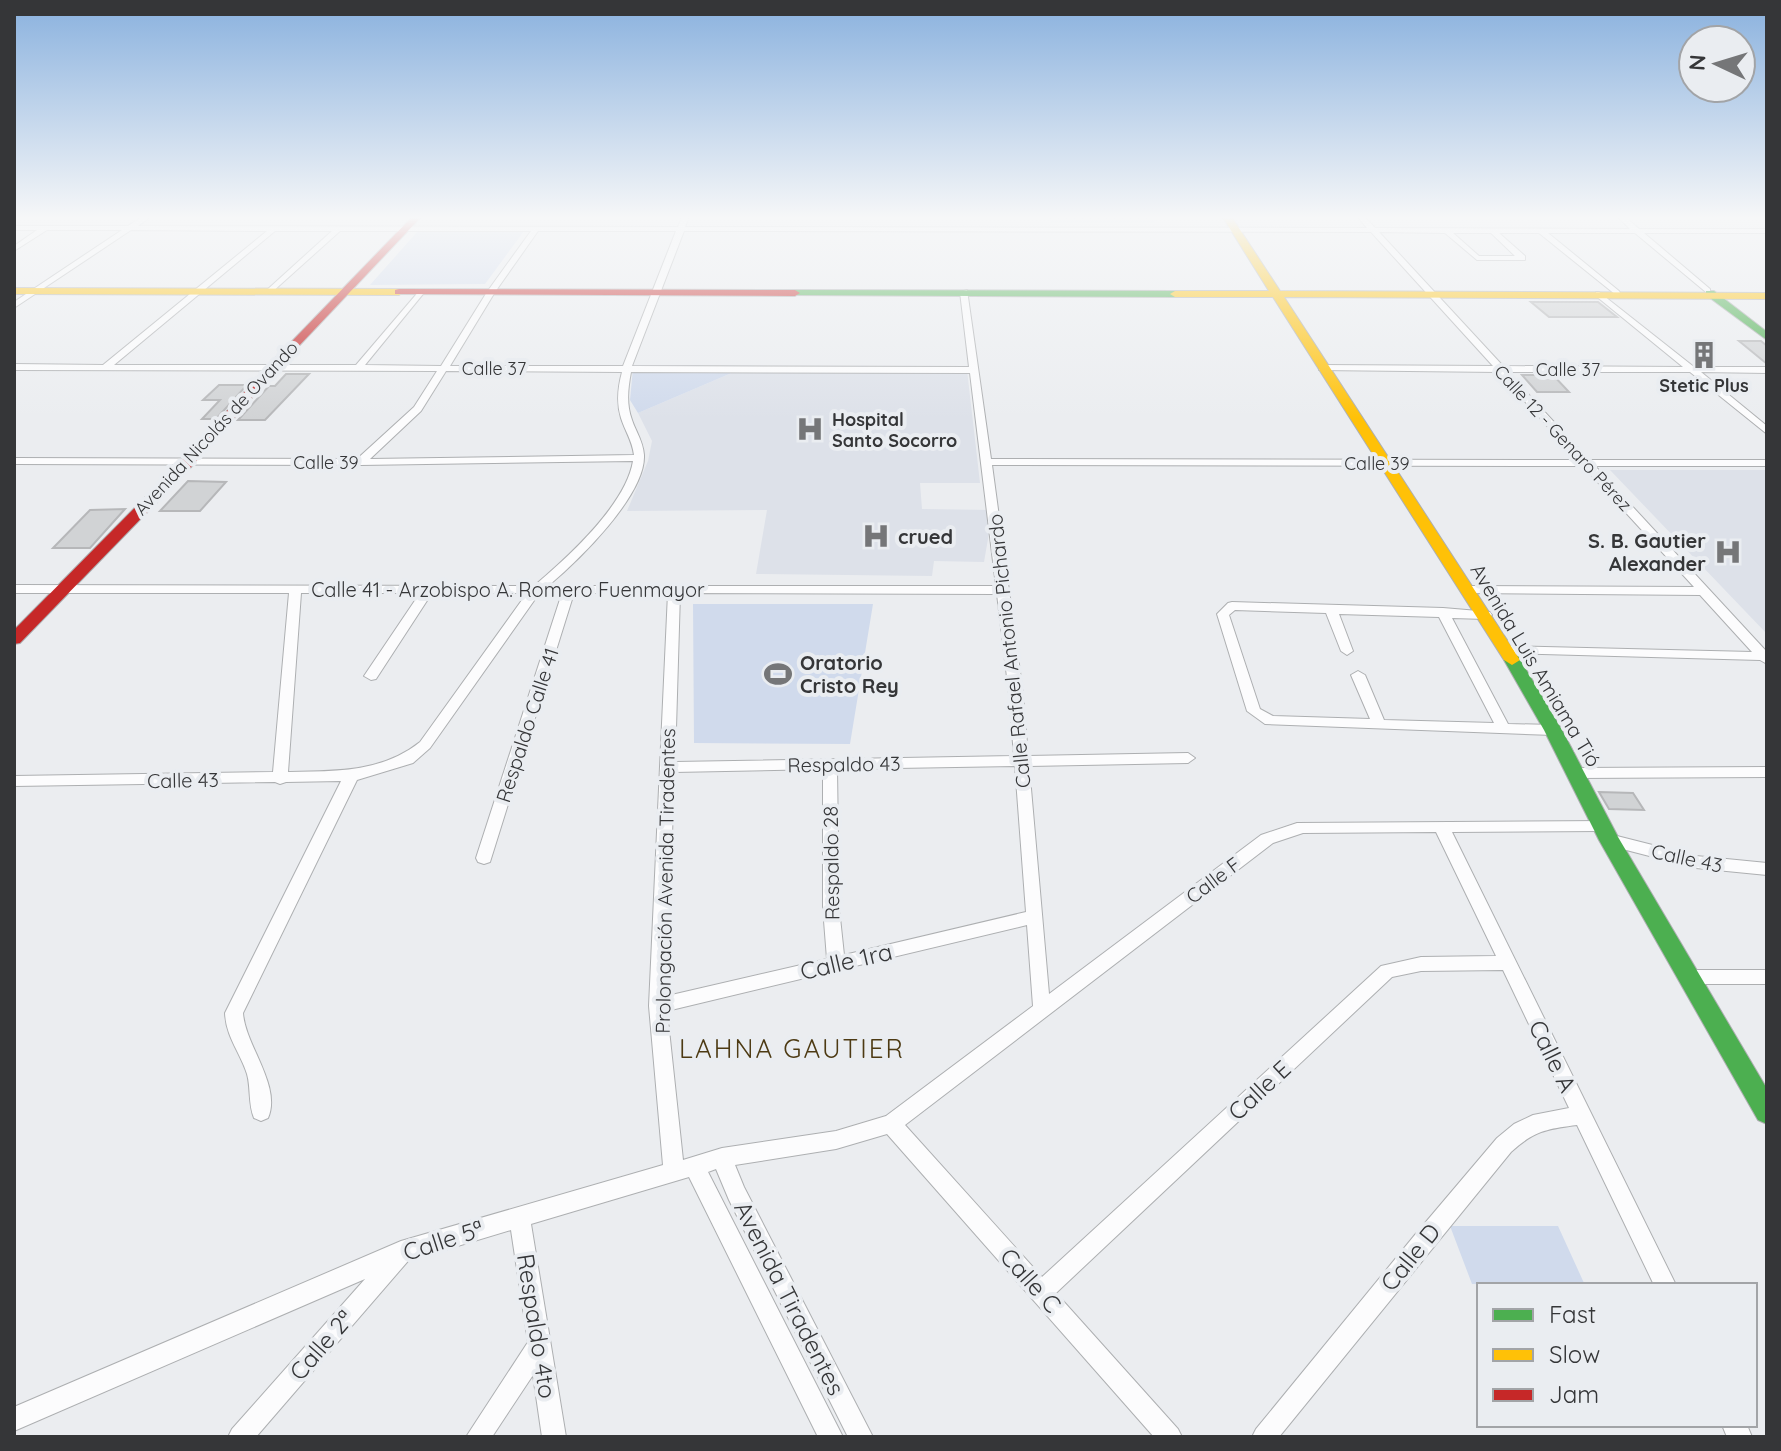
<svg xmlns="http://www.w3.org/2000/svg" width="1781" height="1451" font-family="Quicksand,sans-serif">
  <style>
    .built { fill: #dde1e9 }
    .green { fill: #d0daec }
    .building { fill: #d1d3d5; stroke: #b6b7b9; stroke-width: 2 }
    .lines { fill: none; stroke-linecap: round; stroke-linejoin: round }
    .street-casing { stroke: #adafb1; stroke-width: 2 }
    .fast-casing { stroke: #adafb1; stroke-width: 2 }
    .slow-casing { stroke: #adafb1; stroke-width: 2 }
    .jam-casing { stroke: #adafb1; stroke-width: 2 }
    .street { fill: #fcfcfd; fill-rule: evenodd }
    .fast { fill: #4caf50; fill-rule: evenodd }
    .slow { fill: #ffc107; fill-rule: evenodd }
    .jam { fill: #c62828; fill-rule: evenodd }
    .labels { text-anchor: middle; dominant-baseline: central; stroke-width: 8; stroke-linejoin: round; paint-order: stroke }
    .far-street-label { font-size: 18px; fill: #353638; stroke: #eaedf1 }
    .far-poi-label { font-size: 18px; font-weight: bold; fill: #353638; stroke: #eaedf1 }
    .poi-label { font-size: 20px; font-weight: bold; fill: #353638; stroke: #eaedf1; text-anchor: start }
    .street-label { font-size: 20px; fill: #353638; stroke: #eaedf1 }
    .near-street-label { font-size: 24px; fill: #353638; stroke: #eaedf1 }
    .near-neighbourhood-label { font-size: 26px; letter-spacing: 2px; fill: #4d3a13; stroke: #eaedf1 }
  </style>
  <rect width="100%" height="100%" fill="#ebedf0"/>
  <!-- built -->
  <path class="built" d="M741 369 967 370 980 483H920L922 509 993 510 984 562 934 561 932 576 756 574 767 510 627 511 648 461 652 441 638 413Z
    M1610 470H1767V634Z"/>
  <!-- green -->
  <path class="green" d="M1153 216 1156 223H1051L1050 217Z
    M418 231H524L485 284 370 285Z
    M633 368 741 369 638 413 630 400Z
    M693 604H873L850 744 694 743Z
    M1450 1226H1558L1584 1283 1472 1284Z"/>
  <!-- building -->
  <path class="building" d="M1531 302H1598L1617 317H1549Z
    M1739 341H1761L1767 346V364Z
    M286 374H309L265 420H238L269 386H275Z
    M1522 375H1553L1569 392H1537Z
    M219 385H247L216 419H202L220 400H203Z
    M188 481 226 482 200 511H160Z
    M125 509 90 548H53L90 510Z
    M1599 792 1633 793 1644 810 1609 809Z"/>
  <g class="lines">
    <!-- street casing -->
    <g class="street-casing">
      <path id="street" d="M143 216H151L138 226 678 227 682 216H689L685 227 1367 228 1357 216H1364L1375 228 1630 229 1617 216H1624L1639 229H1767V233H1644L1710 289V293H1707L1635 233H1548L1619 291 1620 293 1616 295 1539 233H1499L1525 256V260H1477L1445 233 1379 232 1503 366 1683 367 1596 296V292H1599L1694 367H1767V373L1701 372 1767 426V434L1690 372H1508L1589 460H1767V466H1595L1767 652V664L1760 660 1501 653 1500 650 1506 646 1752 652 1700 595 1464 593 1462 590 1468 586 1694 587 1583 466 992 465 1023 694 1028 756 1188 753 1195 758 1188 763 1029 766 1049 994 1261 835 1297 823 1606 821 1609 825 1606 829 1601 831 1452 832 1676 1285H1654L1577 1125C1546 1129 1534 1131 1511 1152L1279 1437H1252L1256 1429 1414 1236 1497 1138 1514 1124 1533 1115 1569 1108 1503 970 1421 971 1392 977 1056 1293 1178 1429 1182 1437H1154L887 1134 836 1149 735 1165 744 1187 873 1437H848L729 1200 716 1169 708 1172 843 1437H818L689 1177 531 1224 566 1437H542L533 1375 492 1437H466L528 1342 511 1230 408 1261 256 1437H228L232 1429 365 1279 14 1431V1407L401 1241 663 1165 649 1006 668 593H574L490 862 484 864 478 862 476 858 562 593 538 595 430 748 413 763 357 780 243 1013C245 1045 282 1086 268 1118L261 1121 254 1118C248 1104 251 1088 247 1074 240 1052 226 1037 225 1013L341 781 286 782 280 784 275 782 14 786V776L273 772 289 593H14V585L534 586C567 558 626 505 633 461L360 465 14 464V458L357 459 414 407 437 371 14 370V364L103 365 267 231 131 230 14 308V302L122 230H47L14 251V246L37 230H14V226H128ZM275 231H332L268 289 267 291 271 293 340 231H531L487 292 441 366 365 365 423 294V290H420L356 365H114ZM538 231H676L623 366H450L495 292ZM684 231 1371 232 1493 366 1322 365 1319 366V370L1498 372 1578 460 991 459 967 290 960 292 969 367 632 366ZM1453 233H1491L1515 256H1479ZM446 371 622 372C618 387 616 402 621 418 625 431 632 440 634 455L370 459 421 411ZM631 372 970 373 996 586H548C578 561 646 495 644 455 643 441 636 432 632 420 626 404 628 388 631 372ZM301 593H420L364 676 371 680 376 679 432 593H527L420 742C381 773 335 771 288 772ZM680 593 997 594 1009 694 1014 756 675 762ZM1015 766 1026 912 844 955 839 908 837 769ZM823 769V908L827 959 667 996 674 772ZM1436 832 1496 956 1421 957 1381 966 1042 1277 905 1125 1273 843 1303 833ZM1027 925 1033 1006 886 1116 836 1131 722 1148 683 1160 667 1011Z
        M1763 216H1767V219Z
        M1232 602 1443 608 1490 612 1492 615 1486 619 1452 618 1508 724 1553 725 1560 730 1553 735 1265 724 1247 711 1217 614 1228 603ZM1235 610 1326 613 1341 651 1347 655 1353 651 1339 614 1439 617 1494 723 1384 720 1365 675 1358 671 1351 675 1370 719 1273 716 1260 709 1229 615Z
        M1767 767V777L1577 778 1570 773 1577 768Z
        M1609 834 1696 856 1767 863V875L1696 868 1603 844 1601 840 1603 836Z
        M1688 970H1767V984H1688L1682 982 1679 977 1682 972Z
        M1722 1425H1747L1752 1437H1727Z"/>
    </g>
    <!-- fast casing -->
    <g class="fast-casing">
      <path id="fast" d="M795 290 1175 291 1180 294 1175 297 791 295 790 293Z
        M1706 291H1714L1767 332V340L1706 295Z
        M1512 655 1518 656 1562 730 1618 837 1767 1089V1124L1758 1120 1599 840 1544 730 1504 660Z"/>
    </g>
    <!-- slow casing -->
    <g class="slow-casing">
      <path id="slow" d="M1222 216H1231L1280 291 1767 293V299L1284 297 1520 660 1512 665 1504 660 1273 297H1175L1170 294 1175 291H1269Z
        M14 288 399 289 404 292 399 295 14 294Z"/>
    </g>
    <!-- jam casing -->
    <g class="jam-casing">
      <path id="jam" d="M413 216H422L277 369 192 466 20 643 14 644V630L182 460 269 365Z
        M399 289 795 290 800 293 795 296 395 294V290Z"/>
    </g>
    <!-- street -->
    <use href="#street" class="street"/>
    <!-- fast -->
    <use href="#fast" class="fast"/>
    <!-- slow -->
    <use href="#slow" class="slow"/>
    <!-- jam -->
    <use href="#jam" class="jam"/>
  </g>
  <!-- sky -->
  <linearGradient id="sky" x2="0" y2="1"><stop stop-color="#89b1de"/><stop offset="0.52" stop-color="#f6f7f8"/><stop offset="1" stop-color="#f6f7f8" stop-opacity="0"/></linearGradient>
  <rect width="1781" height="419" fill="url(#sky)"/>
  <!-- icons -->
  <defs>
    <g id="building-bare" transform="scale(2.16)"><path d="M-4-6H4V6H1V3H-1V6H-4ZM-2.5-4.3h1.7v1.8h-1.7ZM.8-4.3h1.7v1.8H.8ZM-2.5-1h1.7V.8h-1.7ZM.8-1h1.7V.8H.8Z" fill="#757678" stroke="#eaedf1" stroke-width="2.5" paint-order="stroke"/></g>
    <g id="hospital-bare" transform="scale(2.16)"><path d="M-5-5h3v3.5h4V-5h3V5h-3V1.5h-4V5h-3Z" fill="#757678" stroke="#eaedf1" stroke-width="2.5" paint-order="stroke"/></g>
    <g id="stadium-bare" transform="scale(2.16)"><path d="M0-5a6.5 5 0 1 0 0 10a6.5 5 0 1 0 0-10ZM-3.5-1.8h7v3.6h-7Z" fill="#757678" stroke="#eaedf1" stroke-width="2.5" paint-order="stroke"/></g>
  </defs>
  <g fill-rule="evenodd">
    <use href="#building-bare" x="1704" y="355"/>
    <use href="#hospital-bare" x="810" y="429"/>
    <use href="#hospital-bare" x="876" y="536"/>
    <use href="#hospital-bare" x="1728" y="552"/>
    <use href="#stadium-bare" x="778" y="674"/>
  </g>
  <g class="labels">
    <!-- far-street labels -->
    <g class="far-street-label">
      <text x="494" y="368">Calle 37</text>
      <text x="1568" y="369">Calle 37</text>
      <text transform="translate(216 428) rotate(-47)">Avenida Nicolás de Ovando</text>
      <text transform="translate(1563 438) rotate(47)">Calle 12 - Genaro Pérez</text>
      <text x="326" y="462">Calle 39</text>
      <text x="1377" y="463">Calle 39</text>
    </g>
    <!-- far-poi labels -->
    <g class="far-poi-label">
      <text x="1704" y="385">Stetic Plus</text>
      <text x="832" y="419" text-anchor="start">Hospital<tspan x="832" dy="21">Santo Socorro</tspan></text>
    </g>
    <!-- poi labels -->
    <g class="poi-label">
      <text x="898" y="536">crued</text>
      <text x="1706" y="540" text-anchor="end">S. B. Gautier<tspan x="1706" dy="23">Alexander</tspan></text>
      <text x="800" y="662">Oratorio<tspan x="800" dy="23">Cristo Rey</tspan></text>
    </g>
    <!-- street labels -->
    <g class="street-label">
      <text x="508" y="589">Calle 41 - Arzobispo A. Romero Fuenmayor</text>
      <text transform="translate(1009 651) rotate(-96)">Calle Rafael Antonio Pichardo</text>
      <text transform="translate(1536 665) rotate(59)">Avenida Luis Amiama Tió</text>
      <text transform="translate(527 725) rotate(-72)">Respaldo Calle 41</text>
      <text transform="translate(844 764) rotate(-1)">Respaldo 43</text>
      <text transform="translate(183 780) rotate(-1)">Calle 43</text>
      <text transform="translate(1687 858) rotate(12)">Calle 43</text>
      <text transform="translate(831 863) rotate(-91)">Respaldo 28</text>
      <text transform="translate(1213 880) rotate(-37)">Calle F</text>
      <text transform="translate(665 881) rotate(-89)">Prolongación Avenida Tiradentes</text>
    </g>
    <!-- near-street labels -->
    <g class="near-street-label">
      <text transform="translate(846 961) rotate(-13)">Calle 1ra</text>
      <text transform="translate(1553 1056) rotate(64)">Calle A</text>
      <text transform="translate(1259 1090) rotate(-43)">Calle E</text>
      <text transform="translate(443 1240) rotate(-18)">Calle 5ª</text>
      <text transform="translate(1410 1257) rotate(-51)">Calle D</text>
      <text transform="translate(1031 1280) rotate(48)">Calle C</text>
      <text transform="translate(790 1298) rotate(63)">Avenida Tiradentes</text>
      <text transform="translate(537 1326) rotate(81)">Respaldo 4to</text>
      <text transform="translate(321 1345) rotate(-49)">Calle 2ª</text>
    </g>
    <!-- near-neighbourhood labels -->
    <g class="near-neighbourhood-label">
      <text x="792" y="1048">LAHNA GAUTIER</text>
    </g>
  </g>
  <!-- border -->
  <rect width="1781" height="1451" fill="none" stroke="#353638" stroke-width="32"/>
  <!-- legend -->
  <rect x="1477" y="1283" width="280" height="144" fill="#eaedf1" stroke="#a2a4a7" stroke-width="2"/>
  <rect x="1493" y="1309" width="40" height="12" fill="#4caf50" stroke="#a2a4a7" stroke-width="2"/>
  <text x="1549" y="1323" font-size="24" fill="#353638">Fast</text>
  <rect x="1493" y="1349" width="40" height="12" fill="#ffc107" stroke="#a2a4a7" stroke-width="2"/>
  <text x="1549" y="1363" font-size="24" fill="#353638">Slow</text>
  <rect x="1493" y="1389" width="40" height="12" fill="#c62828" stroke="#a2a4a7" stroke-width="2"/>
  <text x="1549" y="1403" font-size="24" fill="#353638">Jam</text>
  <!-- north arrow -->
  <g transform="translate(1717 64) rotate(274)"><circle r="38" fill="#eaedf1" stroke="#a2a4a7" stroke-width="2"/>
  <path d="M0-6L14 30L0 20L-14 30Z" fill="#757678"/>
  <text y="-12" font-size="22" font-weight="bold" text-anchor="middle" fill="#353638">N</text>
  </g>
</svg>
